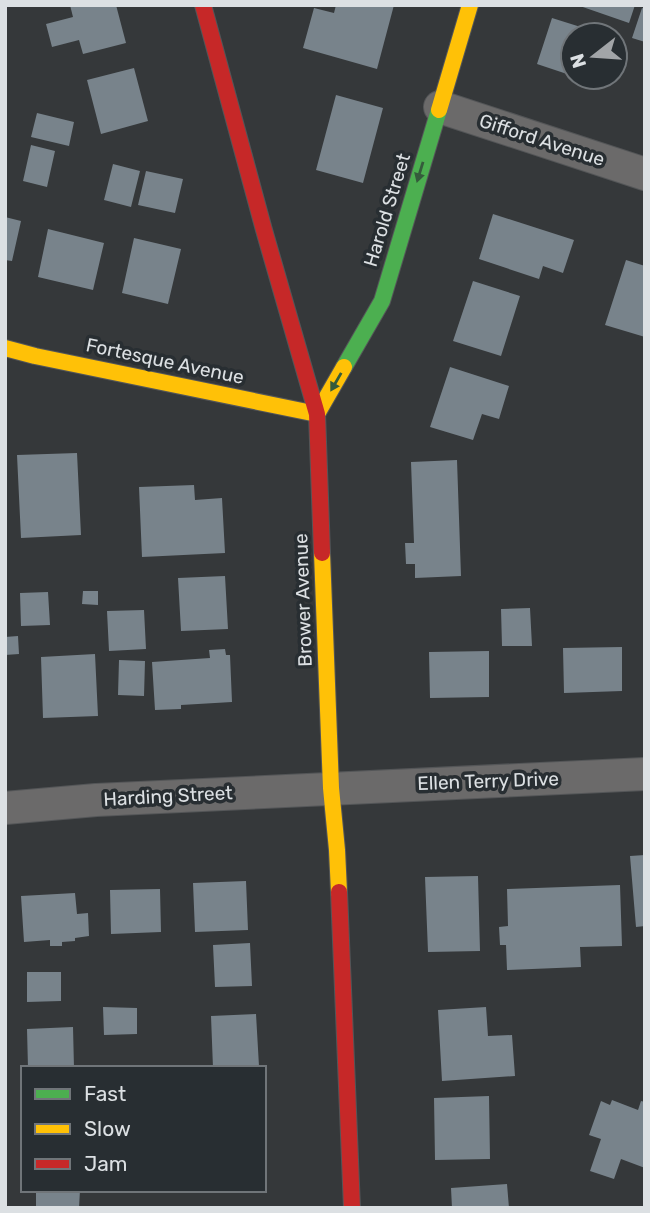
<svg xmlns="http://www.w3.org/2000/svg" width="650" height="1213" font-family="Rubik,sans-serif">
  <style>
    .building { fill: #78838b }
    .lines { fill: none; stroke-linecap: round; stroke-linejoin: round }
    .street-casing { stroke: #545658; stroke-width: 34 }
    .fast-casing { stroke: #545658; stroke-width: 18 }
    .slow-casing { stroke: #545658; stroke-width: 18 }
    .jam-casing { stroke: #545658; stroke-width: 18 }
    .street { stroke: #6b6a6a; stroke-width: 32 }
    .fast { stroke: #4caf50; stroke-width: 16 }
    .slow { stroke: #ffc107; stroke-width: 16 }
    .jam { stroke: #c62828; stroke-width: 16 }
    .oneway { fill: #355b3c }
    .labels { text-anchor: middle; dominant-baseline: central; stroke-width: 7; stroke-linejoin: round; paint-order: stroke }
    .street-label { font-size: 19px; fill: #dce0e3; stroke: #282e32 }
  </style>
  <rect width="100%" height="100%" fill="#35383a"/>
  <!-- building -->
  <path class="building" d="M70 5H116L126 43 83 54 79 40 52 47 46 24 73 17Z
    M336 5H394L377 69 303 48 314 8 334 13Z
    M577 5H635L629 23Z
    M642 8 645 9V42L632 38Z
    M552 18 603 34 573 35V76L537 64Z
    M134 68 148 121 101 134 87 80Z
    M336 95 383 108 363 183 316 170Z
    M37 113 74 122 69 146 31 137Z
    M31 145 55 151 47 187 23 181Z
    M113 164 140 171 131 207 104 200Z
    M146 171 183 179 175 213 138 205Z
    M493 214 574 240 563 273 543 266 539 279 479 259Z
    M5 217 21 221 12 261 5 260Z
    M48 229 104 243 93 290 38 277Z
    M134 238 181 249 168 304 122 293Z
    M626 260 645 266V337L605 325Z
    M473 281 520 296 501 356 453 341Z
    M450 367 509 386 499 419 482 414 473 440 430 427Z
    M77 453 81 535 21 538 17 455Z
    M457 460 461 576 415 578V564H406L405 543H414L411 462Z
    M194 485 195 500 222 498 225 553 142 557 139 487Z
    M225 576 228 629 181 631 178 578Z
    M83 591H98V605L82 604Z
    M48 592 50 625 21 626 20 593Z
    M530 608 532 646H502L501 609Z
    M144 610 146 649 109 651 107 611Z
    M18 636 19 654 5 655V637Z
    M622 647V691L564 693 563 648Z
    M225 649 226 655H230L232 702 181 705V709L155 710 152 662 210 658 209 650Z
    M489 651V697L430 698 429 652Z
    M95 654 98 716 43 718 41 657Z
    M119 660 145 661 144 696 118 695Z
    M645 855V926L636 927 630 856Z
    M478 876 480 951 428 952 425 877Z
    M246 881 248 930 195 932 193 883Z
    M620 885 622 946 580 947 581 967 507 970 506 945H500L499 927 508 926 507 889Z
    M160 889 161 932 111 934 110 890Z
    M75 893 77 914 88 913 89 936 75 938V941L62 942V946H50V940L24 942 21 896Z
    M250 943 252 986 215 987 213 945Z
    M27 972H61V1001L27 1002Z
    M103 1007 137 1008V1034L104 1035Z
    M486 1007 488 1036 512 1035 515 1076 442 1081 438 1010Z
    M256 1014 259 1066 213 1068 211 1016Z
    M73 1027 74 1068H28L27 1029Z
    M489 1096 490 1159 435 1160 434 1098Z
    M612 1100 638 1110 641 1101 645 1102V1168L621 1159 614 1179 590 1171 601 1139 589 1135 601 1101 610 1105Z
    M507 1184 509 1208H452L451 1188Z
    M64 1190H80L79 1208H36V1191L64 1192Z"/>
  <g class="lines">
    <!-- street casing -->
    <g class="street-casing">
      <path id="street" d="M440 107 645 174
        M5 808 96 800 645 774"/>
    </g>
    <!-- fast casing -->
    <g class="fast-casing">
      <path id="fast" d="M344 367 382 301 439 110"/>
    </g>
    <!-- slow casing -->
    <g class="slow-casing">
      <path id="slow" d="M439 110 470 5
        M5 348 35 356 317 414 344 367
        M322 553 331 788 337 850 339 892"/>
    </g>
    <!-- jam casing -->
    <g class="jam-casing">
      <path id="jam" d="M203 5 264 230 317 414 322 553
        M339 892 352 1208"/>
    </g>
    <!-- street -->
    <use href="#street" class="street"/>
    <!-- fast -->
    <use href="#fast" class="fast"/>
    <!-- slow -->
    <use href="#slow" class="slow"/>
    <!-- jam -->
    <use href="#jam" class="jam"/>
  </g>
  <!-- one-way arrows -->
  <defs><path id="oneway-solid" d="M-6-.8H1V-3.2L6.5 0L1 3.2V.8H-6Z" transform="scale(1.75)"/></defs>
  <g class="oneway">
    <use href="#oneway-solid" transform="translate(420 172) rotate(107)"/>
    <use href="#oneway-solid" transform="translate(336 382) rotate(120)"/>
  </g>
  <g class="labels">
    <!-- street labels -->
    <g class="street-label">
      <text transform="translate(542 140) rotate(18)">Gifford Avenue</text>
      <text transform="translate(387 210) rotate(-73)">Harold Street</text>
      <text transform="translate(165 361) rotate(12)">Fortesque Avenue</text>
      <text transform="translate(303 600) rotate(-92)">Brower Avenue</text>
      <text transform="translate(488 781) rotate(-2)">Ellen Terry Drive</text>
      <text transform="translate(168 796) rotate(-3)">Harding Street</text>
    </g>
  </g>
  <!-- border -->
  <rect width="650" height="1213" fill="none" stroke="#dce0e3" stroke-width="14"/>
  <!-- legend -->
  <rect x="21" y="1066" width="245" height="126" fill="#282e32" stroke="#707579" stroke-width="2"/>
  <rect x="35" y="1089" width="35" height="10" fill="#4caf50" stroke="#707579" stroke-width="2"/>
  <text x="84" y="1101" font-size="21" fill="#dce0e3">Fast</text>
  <rect x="35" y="1124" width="35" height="10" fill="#ffc107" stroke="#707579" stroke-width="2"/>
  <text x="84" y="1136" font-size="21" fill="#dce0e3">Slow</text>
  <rect x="35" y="1159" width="35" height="10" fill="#c62828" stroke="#707579" stroke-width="2"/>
  <text x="84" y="1171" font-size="21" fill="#dce0e3">Jam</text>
  <!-- north arrow -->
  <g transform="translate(594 56) rotate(253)"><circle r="33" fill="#282e32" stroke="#707579" stroke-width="2"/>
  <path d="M0-5L12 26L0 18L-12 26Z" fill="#a2a5a8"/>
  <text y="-10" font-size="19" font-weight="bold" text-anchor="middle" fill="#dce0e3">N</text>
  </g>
</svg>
